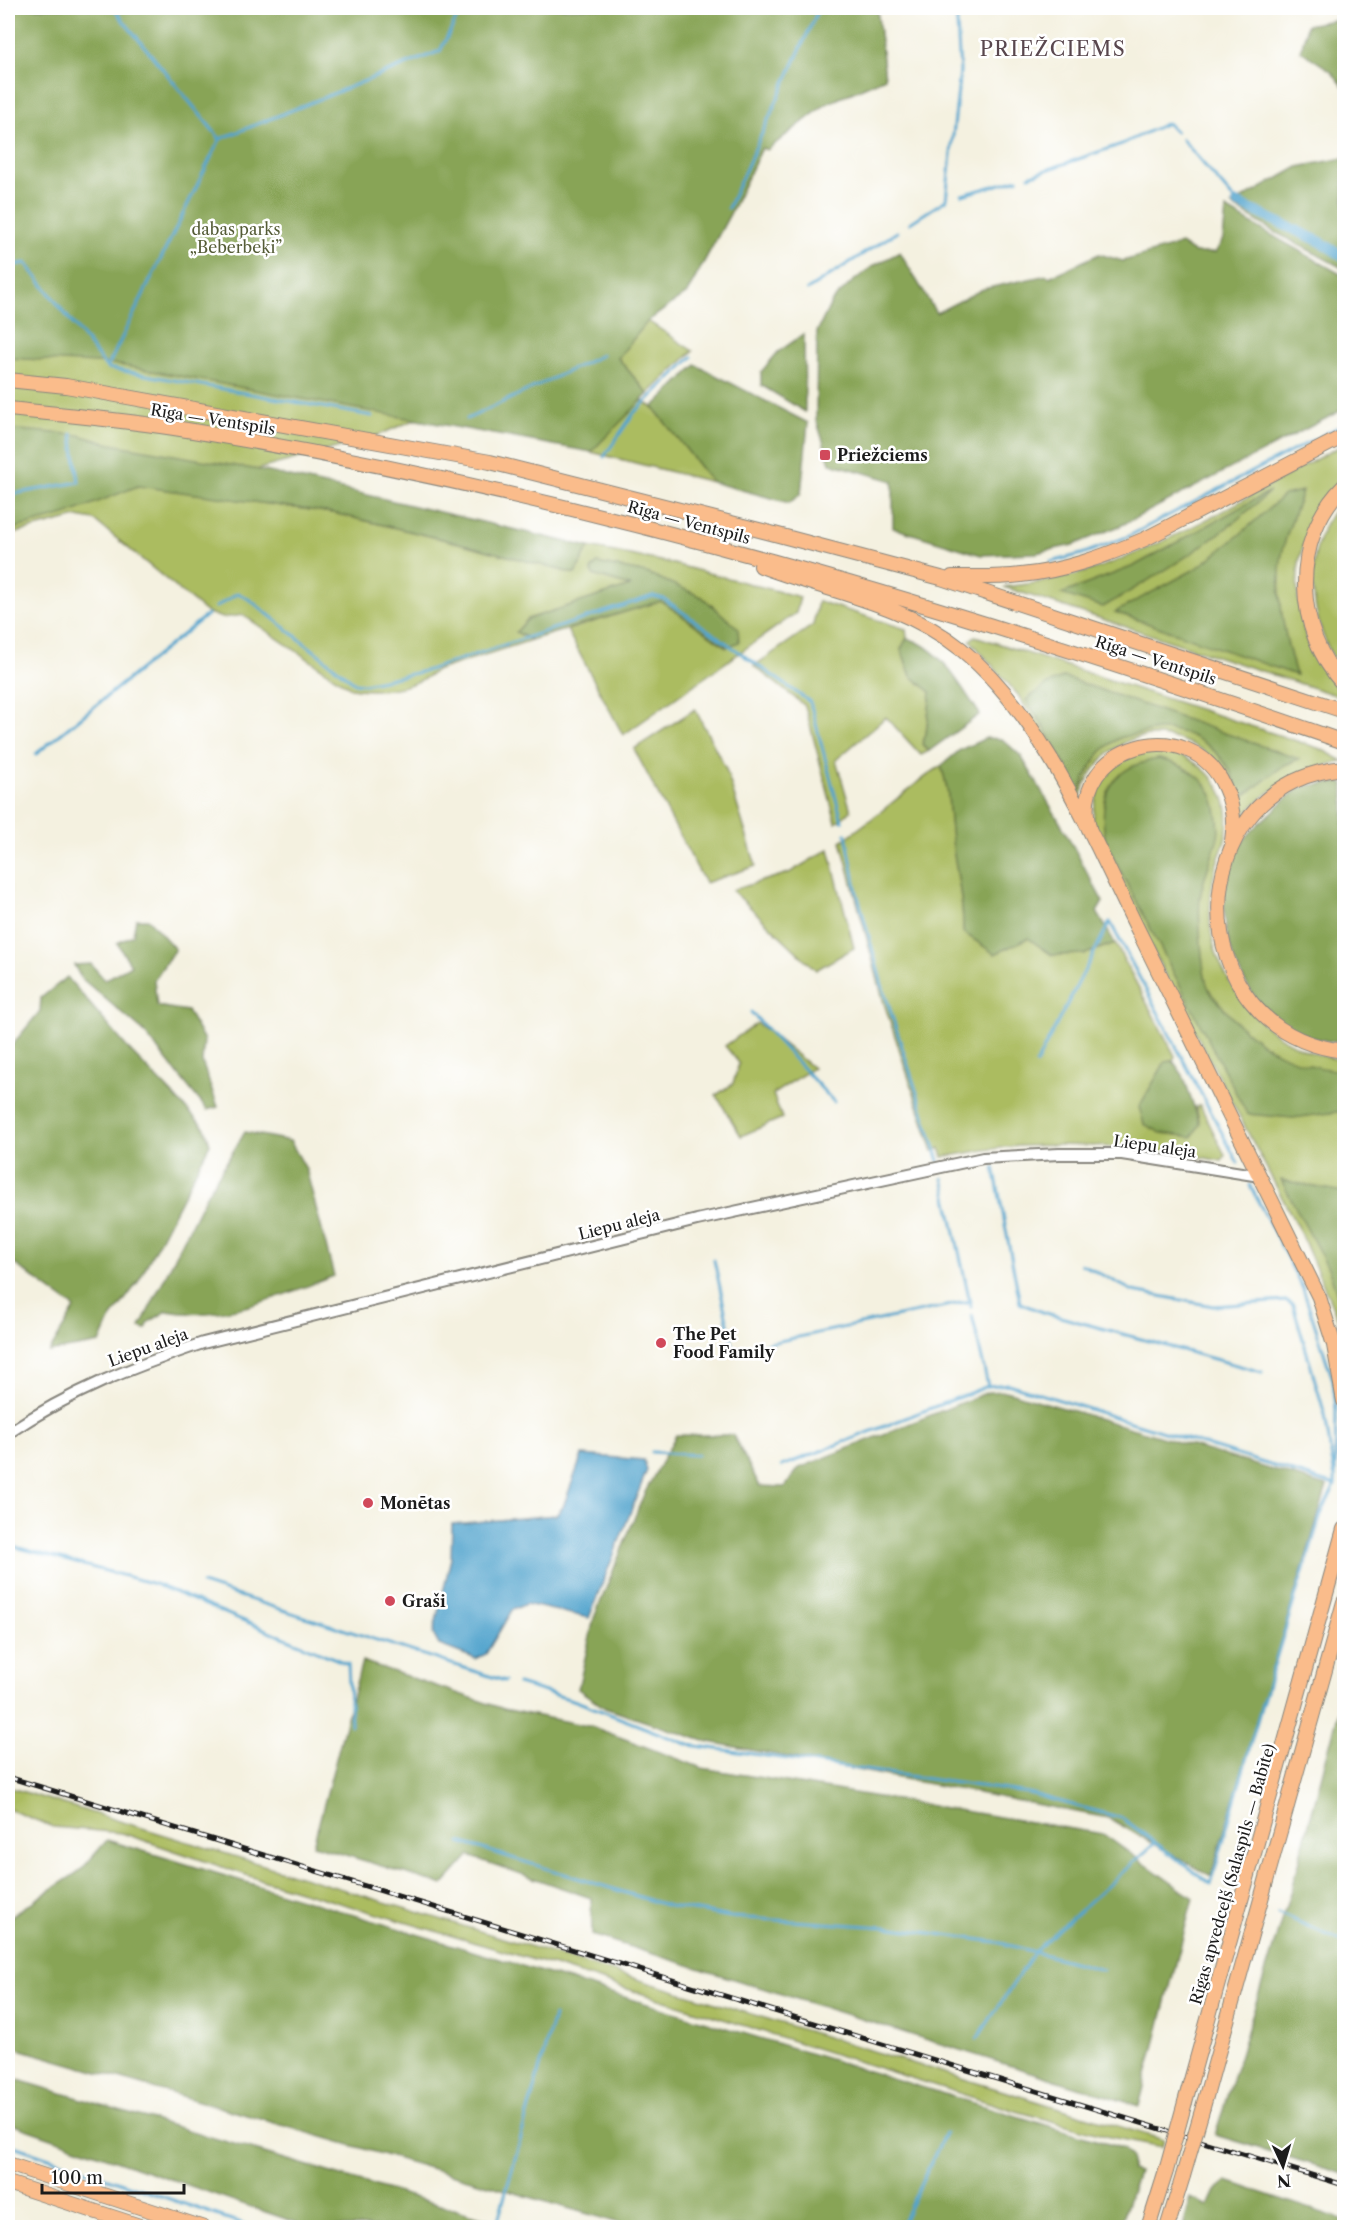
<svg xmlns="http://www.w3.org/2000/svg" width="1352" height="2235" font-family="'Libre Caslon Text',serif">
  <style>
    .green { fill: #abbc60; stroke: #646c3e; stroke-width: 1.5 }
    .forest { fill: #88a456; stroke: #526039; stroke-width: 1.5 }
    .water { fill: #52a4cd; stroke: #376074; stroke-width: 1.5 }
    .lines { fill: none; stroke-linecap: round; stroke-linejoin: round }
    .stream { stroke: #52a4cd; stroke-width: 3 }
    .canal { stroke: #52a4cd; stroke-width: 10 }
    .tertiary-casing { stroke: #88867e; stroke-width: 14 }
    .trunk-casing { stroke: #88867e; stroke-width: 16 }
    .tertiary { stroke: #fff; stroke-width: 10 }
    .trunk { stroke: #fabc8b; stroke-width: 14 }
    .rail-casing { stroke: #1c1c1c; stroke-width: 5 }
    .rail { stroke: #fff; stroke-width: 3; stroke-dasharray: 9; stroke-linecap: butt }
    .trunk-bridge-casing { stroke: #88867e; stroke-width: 16; stroke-linecap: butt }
    .trunk-bridge { stroke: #fabc8b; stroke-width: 14 }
    .poi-dot { fill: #d1495b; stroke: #fff; stroke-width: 2 }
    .labels { text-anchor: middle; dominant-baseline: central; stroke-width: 5; stroke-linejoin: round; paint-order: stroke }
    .park-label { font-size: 16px; fill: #555c37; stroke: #fff }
    .street-label { font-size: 16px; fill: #1c1c1c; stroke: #fff }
    .poi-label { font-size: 16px; font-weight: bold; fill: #1c1c1c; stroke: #fff; text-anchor: start }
    .quarter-label { font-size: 20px; letter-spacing: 1.5px; fill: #59474e; stroke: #fff }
  </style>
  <rect width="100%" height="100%" fill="#fff"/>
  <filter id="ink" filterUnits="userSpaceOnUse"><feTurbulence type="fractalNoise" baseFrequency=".0167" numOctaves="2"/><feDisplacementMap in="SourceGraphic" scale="12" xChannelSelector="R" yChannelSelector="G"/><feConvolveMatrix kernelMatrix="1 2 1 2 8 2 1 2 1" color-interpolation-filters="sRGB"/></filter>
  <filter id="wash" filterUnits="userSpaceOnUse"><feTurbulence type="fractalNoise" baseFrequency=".008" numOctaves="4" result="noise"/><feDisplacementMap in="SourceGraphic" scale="24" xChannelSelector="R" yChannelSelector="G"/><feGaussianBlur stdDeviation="1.35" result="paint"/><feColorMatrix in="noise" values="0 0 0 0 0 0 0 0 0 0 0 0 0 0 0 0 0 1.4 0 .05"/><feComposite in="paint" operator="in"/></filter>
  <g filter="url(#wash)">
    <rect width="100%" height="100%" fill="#f4f1e0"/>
    <!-- green -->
    <path class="green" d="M8 8H877L885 78 826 104 767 150 762 148 730 214 687 293 648 321 693 351 648 394 618 358 646 322 369 439 178 491 333 513 459 543 575 574 589 547 666 562 800 597 796 613 623 735 567 630 661 601 726 647 702 597 593 575 630 586 627 589 528 619 516 632 531 640 435 671C415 689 377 693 351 688L243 615 222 618 206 612 94 520 77 517 8 535Z
      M641 400 653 407 712 482 591 452Z
      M1344 444V477L1339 482C1328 501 1314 519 1306 539 1291 573 1297 624 1315 656 1323 671 1335 684 1344 698L1004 587C1031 584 1058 580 1085 572 1176 543 1260 489 1344 444Z
      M1344 498V676C1309 624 1297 548 1344 498Z
      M818 601 906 629 907 638 901 649 911 676 931 692 926 734 922 744 929 751 921 755 886 717 836 760 851 811 836 823 805 706 754 666 813 625Z
      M975 636 1321 749 1343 761C1302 770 1273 784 1244 815L1241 814C1238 804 1237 792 1232 782 1216 747 1160 723 1124 743 1100 756 1085 778 1078 804L1055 755 1018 695 970 640Z
      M695 709 726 769 756 866 705 883 634 749Z
      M1164 749C1202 760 1233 787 1227 831 1226 844 1218 857 1215 870 1211 886 1210 903 1210 920 1211 955 1232 992 1256 1017 1280 1041 1311 1056 1344 1060V1333L1302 1236 1093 836C1091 784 1109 753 1164 749Z
      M941 766C950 792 948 804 951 830 954 865 964 897 963 932L995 954 1028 938 1052 955 1085 954 1115 943 1175 1056 1173 1061 1165 1062 1200 1124 1196 1107 1200 1105 1225 1155 1222 1161C1156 1148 1088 1143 1021 1146 995 1147 969 1153 943 1157L940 1148 933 1151 884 1003 841 841C876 818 906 789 941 766Z
      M829 849 854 948 816 970 732 890 789 873Z
      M757 1023 813 1068 773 1094 782 1118 741 1136 716 1095 733 1084 739 1063 725 1046Z
      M8 1787 1164 2140 1162 2147 1110 2137 1016 2111 551 1965 255 1878 122 1833 53 1827 8 1809Z"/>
    <!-- forest -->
    <path class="forest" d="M8 8H877L885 78 826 104 767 150 762 148 730 214 687 293 648 321 618 358 648 394 591 452 114 364 8 358Z
      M1344 18V87L1331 71 1301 51 1307 25Z
      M1344 158V269L1271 230 1231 205 1298 167Z
      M1226 209 1344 276V409L1122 525 1073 545 1036 553 981 555 893 528V481L830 463 816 419 817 332 832 301 852 282 873 266 900 252 936 313 983 289 1047 275 1049 277 1099 254 1123 261 1181 244 1195 253H1215L1223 239Z
      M804 334 805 412 761 385V372L778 352Z
      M696 365 808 423 801 494 789 503 712 482 653 407Z
      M8 429 79 435 111 444 265 471 589 547 575 574 459 543 333 513 138 486 65 515 8 530Z
      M1270 491C1221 538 1162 573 1103 607L1061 594 1134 566Z
      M1302 491C1294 516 1281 544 1280 571 1278 607 1286 641 1296 675L1115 612 1197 568 1238 536 1284 495Z
      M597 563 647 573 702 597 738 628 739 642 727 647 661 601 531 640 516 632 528 619 630 586 593 575 591 570Z
      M907 638C942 648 959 685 980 714L929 751 922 744 926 734 931 692 911 676 901 649Z
      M1064 677 1299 759 1283 766 1239 800C1237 763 1199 728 1161 730 1153 730 1145 733 1138 734 1132 735 1125 736 1120 738 1097 749 1089 770 1079 792L1050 737 1026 700 1046 685Z
      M986 738 1002 739 1021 756 1064 829 1103 902 1097 912 1115 943 1085 954 1052 955 1028 938 995 954 963 932C964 897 954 865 951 830 948 804 950 792 941 766L960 750Z
      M1159 759C1190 766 1213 781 1217 814 1218 821 1220 830 1218 837 1213 857 1203 877 1200 898 1198 914 1202 977 1209 989 1212 996 1219 1002 1223 1007 1254 1046 1295 1067 1344 1071V1111L1293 1118 1247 1114 1106 843C1097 796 1110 766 1159 759Z
      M1339 782 1344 783V1043H1342C1328 1041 1311 1039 1298 1032 1236 1002 1207 917 1235 854 1242 839 1258 824 1271 813 1280 805 1292 791 1303 787 1313 783 1328 784 1339 782Z
      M136 919H148L175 949 154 980 157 1006 187 1011 204 1040 202 1062 218 1107 207 1110 143 1031 81 978 74 965 91 964 105 980 131 965 117 943 133 935Z
      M67 977 131 1052 205 1128 210 1144 138 1282 110 1320 100 1343 49 1352 75 1308 8 1259V1050L40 1011 41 998Z
      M1173 1061 1183 1075 1200 1124 1192 1137 1161 1133 1144 1124 1139 1107 1165 1062Z
      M245 1132 290 1141 306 1169 334 1276C280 1296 225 1322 167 1311L149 1322 146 1329 140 1327 206 1195Z
      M1281 1180 1344 1192V1315L1329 1270Z
      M1006 1391 1327 1486 1211 1876 1108 1818 704 1741 605 1708 578 1689 594 1618 644 1494 676 1435H733L760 1486 785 1487 799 1468 988 1392Z
      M362 1661 504 1709 593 1727 702 1768 1103 1834 1193 1898 1139 2106 592 1935 591 1898 469 1856 443 1885 313 1845Z
      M1344 1692V2174L1215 2135 1292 1886Z
      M107 1840 1109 2144 1124 2149 1131 2157V2170L1138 2172 1120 2227H633L8 2046V1918L81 1870Z
      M8 2077 514 2227H309L8 2123Z
      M1227 2181 1344 2220V2227H1183L1191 2198 1208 2206 1215 2191Z"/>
    <!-- water -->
    <path class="water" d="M582 1455 644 1460 647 1470 589 1618 526 1604 512 1610 486 1654 476 1659 439 1645 433 1634 451 1558 452 1524 556 1515 563 1507Z"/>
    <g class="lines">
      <!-- stream -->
      <path class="stream" d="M113 8 220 139
        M1182 139 1237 203
        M1029 176 1122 144 1167 123 1176 132
        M962 195 1018 179
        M728 208 819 8
        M910 223 946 200 960 71 956 8
        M8 266 26 263 107 368 372 416
        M807 290 897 232
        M107 368 220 139 440 51 462 8
        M467 419 602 355
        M604 457 634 413 692 357
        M8 495 79 482 72 434
        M1051 562 1082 554 1127 537 1344 424
        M216 607 238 593 250 600 355 683 364 684 425 671 653 596 664 599 810 702 842 821
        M36 754 208 614
        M846 834 857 893 882 985 939 1161
        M1110 922 1238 1163
        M751 1012 834 1102
        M1036 1064 1110 922
        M994 1167 1020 1303 1042 1312 1262 1372
        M943 1178 971 1307
        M714 1260 733 1348 737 1350 970 1301
        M1081 1264 1133 1291 1213 1306 1287 1301 1293 1305 1325 1415 1334 1474
        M972 1315 988 1386
        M652 1452 697 1455
        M782 1466 988 1386 1008 1384 1335 1485
        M8 1545 155 1584 348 1664 351 1725
        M202 1584 505 1681
        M518 1684 576 1701 689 1745 1028 1793 1122 1818 1211 1884 1261 1707 1321 1514 1335 1485 1336 1410 1333 1380 1303 1289 1250 1185
        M460 1842 669 1906 731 1917 886 1927 997 1942 1103 1970
        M1278 1913 1344 1942
        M977 2039 1035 1951 1155 1843
        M8 2144 255 2228
        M496 2228 554 2016
        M900 2228 945 2133"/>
      <!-- canal -->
      <path class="canal" d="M1237 203 1321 242 1344 257"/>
    </g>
  </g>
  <g filter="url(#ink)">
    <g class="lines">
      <!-- tertiary casing -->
      <g class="tertiary-casing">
        <path id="tertiary" d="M8 1433C73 1390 130 1368 203 1343L697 1220 983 1158 1059 1154H1122L1260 1176"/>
      </g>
      <!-- trunk casing -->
      <g class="trunk-casing">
        <path id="trunk" d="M8 380 66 386 490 462 767 532 941 578 1344 711
          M8 409C67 415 127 420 187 430 583 495 966 611 1344 742
          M1344 486C1290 539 1294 631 1344 685
          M761 566C829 592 902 602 961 649 1046 718 1095 845 1144 942 1202 1060 1261 1178 1319 1297L1334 1345 1344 1401
          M952 577C975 577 998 578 1021 575 1064 571 1105 556 1145 539L1344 436
          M1344 768C1177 784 1178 1032 1344 1051
          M1089 827C1068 746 1191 709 1225 788 1233 805 1235 822 1232 841
          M1185 2102 1344 1529
          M1203 2107 1344 1602
          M8 2164 204 2228
          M8 2183 146 2228
          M1148 2228 1166 2171
          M1167 2228 1183 2176"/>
      </g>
      <!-- tertiary -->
      <use href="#tertiary" class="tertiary"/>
      <!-- trunk -->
      <use href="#trunk" class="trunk"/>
      <!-- rail casing -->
      <g class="rail-casing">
        <path id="rail" d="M8 1777 1344 2185"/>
      </g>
      <!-- rail -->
      <use href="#rail" class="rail"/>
      <!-- trunk-bridge casing -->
      <g class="trunk-bridge-casing">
        <path id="trunk-bridge" d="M1166 2171 1185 2102
          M1183 2176 1203 2107"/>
      </g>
      <!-- trunk-bridge -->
      <use href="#trunk-bridge" class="trunk-bridge"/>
    </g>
  </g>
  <!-- markers -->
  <g class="poi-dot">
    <rect x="819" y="449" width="12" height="12" rx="3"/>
    <circle cx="661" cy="1343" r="6"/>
    <circle cx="368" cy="1503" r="6"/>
    <circle cx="390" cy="1601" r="6"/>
  </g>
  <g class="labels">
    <!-- park labels -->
    <g class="park-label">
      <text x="236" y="229">dabas parks<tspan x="236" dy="18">„Beberbeķi”</tspan></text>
    </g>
    <!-- street labels -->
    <g class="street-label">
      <text transform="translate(213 419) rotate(9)">Rīga — Ventspils</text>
      <text transform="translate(689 522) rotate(15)">Rīga — Ventspils</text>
      <text transform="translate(1156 660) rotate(18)">Rīga — Ventspils</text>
      <text transform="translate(1155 1146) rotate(8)">Liepu aleja</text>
      <text transform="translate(619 1224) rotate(-14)">Liepu aleja</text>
      <text transform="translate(148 1347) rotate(-20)">Liepu aleja</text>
      <text transform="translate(1232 1874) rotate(-74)">Rīgas apvedceļš (Salaspils — Babīte)</text>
    </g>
    <!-- poi labels -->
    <g class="poi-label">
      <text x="837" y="455">Priežciems</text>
      <text x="673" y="1334">The Pet<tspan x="673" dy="18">Food Family</tspan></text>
      <text x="380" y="1503">Monētas</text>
      <text x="402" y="1601">Graši</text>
    </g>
    <!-- quarter labels -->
    <g class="quarter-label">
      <text x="1053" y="49">PRIEŽCIEMS</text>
    </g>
  </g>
  <!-- margin -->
  <rect width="1352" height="2235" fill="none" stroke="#fff" stroke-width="30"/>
  <!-- north arrow -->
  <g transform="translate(1283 2166) rotate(176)" stroke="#ffffff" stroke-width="4.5" paint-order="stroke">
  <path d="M0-4.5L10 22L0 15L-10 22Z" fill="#1c1c1c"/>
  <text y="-9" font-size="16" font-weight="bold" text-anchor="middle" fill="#1c1c1c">N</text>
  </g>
  <!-- scale -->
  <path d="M42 2184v9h142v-9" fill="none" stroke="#1c1c1c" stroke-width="3"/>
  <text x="51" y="2184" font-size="18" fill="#1c1c1c" stroke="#ffffff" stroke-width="4.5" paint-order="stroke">100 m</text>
</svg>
